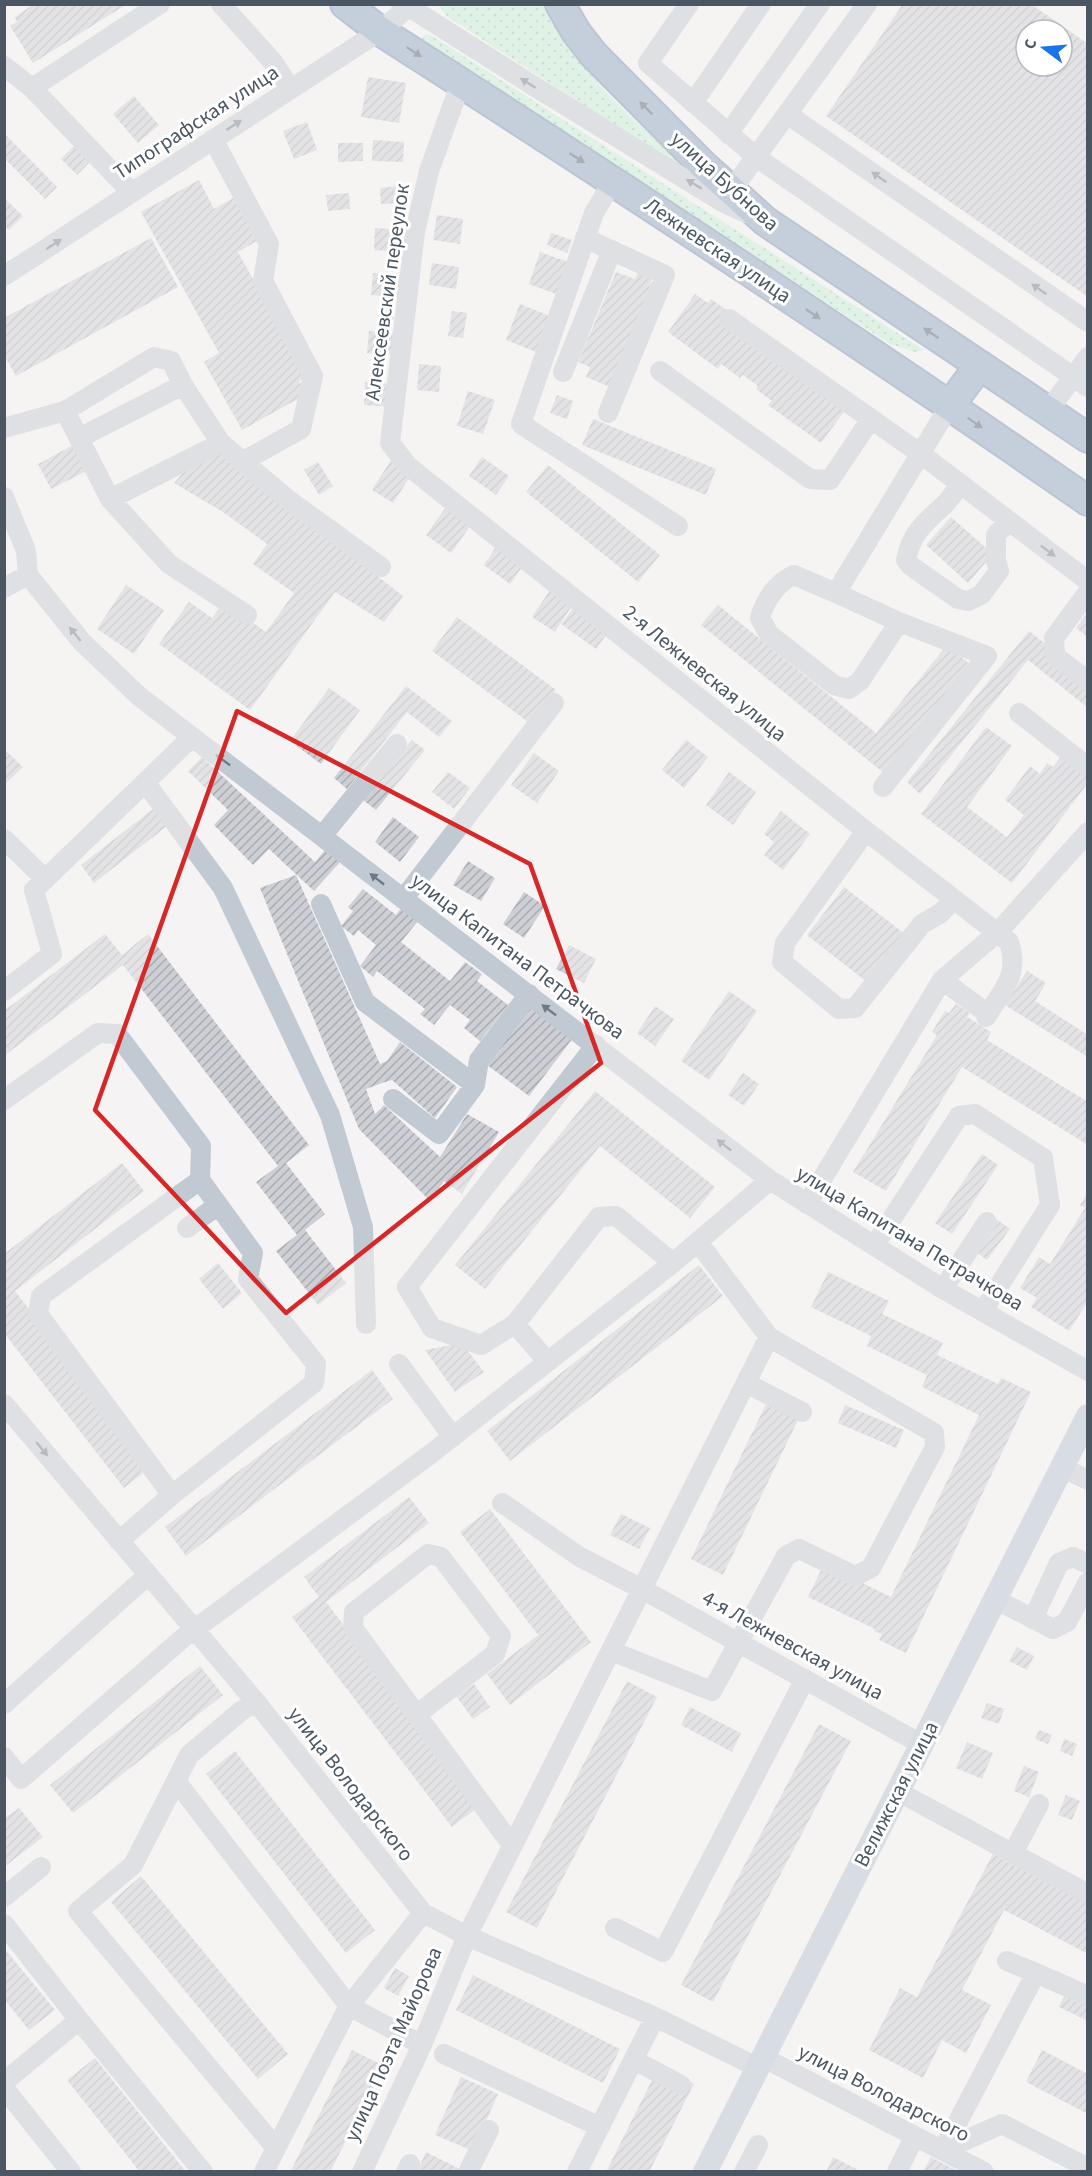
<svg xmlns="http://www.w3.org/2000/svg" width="1092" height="2176" font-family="'Source Sans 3',sans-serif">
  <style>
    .grass { fill: url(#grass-dots) }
    .building { fill: url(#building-hatch); fill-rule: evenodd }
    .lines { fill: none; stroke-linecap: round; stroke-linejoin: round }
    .highway-casing { stroke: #7690ad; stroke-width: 32 }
    .minor { stroke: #c1cad2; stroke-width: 20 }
    .major { stroke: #b3c2d1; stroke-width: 24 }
    .highway { stroke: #8ba5c1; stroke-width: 28 }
    .oneway { fill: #505e6b }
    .oneway2 { fill: #6e7983 }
    .marked { fill: none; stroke: #d62828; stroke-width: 4.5; stroke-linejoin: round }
    .labels { text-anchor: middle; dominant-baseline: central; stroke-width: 6; stroke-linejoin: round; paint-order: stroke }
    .street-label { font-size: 21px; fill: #4a5661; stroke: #fff }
  </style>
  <defs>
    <pattern id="grass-dots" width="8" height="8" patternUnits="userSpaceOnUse" patternTransform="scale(1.5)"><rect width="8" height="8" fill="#c3f1d5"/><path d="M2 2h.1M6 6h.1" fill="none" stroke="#a0c6b0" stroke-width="1.8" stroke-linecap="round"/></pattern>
    <pattern id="building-hatch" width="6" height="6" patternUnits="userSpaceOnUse" patternTransform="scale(1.5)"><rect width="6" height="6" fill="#cdcfd5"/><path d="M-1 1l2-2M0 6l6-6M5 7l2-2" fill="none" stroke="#a8abb0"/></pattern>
  </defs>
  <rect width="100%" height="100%" fill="#f5f3f3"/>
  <!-- grass -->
  <path class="grass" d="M440 4 545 5C576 75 643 126 697 179L448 17 442 11Z
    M426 34 432 36 924 350 914 352 890 344 741 247 693 226 421 42V39Z"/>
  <!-- building -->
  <path class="building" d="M34 4H127L33 63 10 26 17 22 15 17Z
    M903 4H1031L1088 44V297L826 116ZM1026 30H1062V66H1026Z
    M368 77 406 83 399 123 361 117Z
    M134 96 159 125 138 143 113 114Z
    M307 122 317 150 294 159 283 131Z
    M4 133 57 187 45 199 4 158Z
    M373 140 404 142 403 162 372 161Z
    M338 143H363V161L338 162Z
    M75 145 91 161 77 175 61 159Z
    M199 180 214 209 233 198 257 241 238 252 307 377 299 381 307 394 242 430 204 362 219 353 141 212Z
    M399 186 400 203 381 204 380 188Z
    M349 193 350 209 328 211 326 195Z
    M4 198 23 216 9 230 4 225Z
    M437 215 463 219 460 244 433 240Z
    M375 228 402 230 401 252 374 250Z
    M551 233 572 240 567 253 547 245Z
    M151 238 178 287 16 376 4 355V318Z
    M540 252 568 262 556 294 529 284Z
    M432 263 459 267 456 289 429 285Z
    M639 270 653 276 649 286 657 289 615 389 586 377 590 367 578 362 616 272 635 279Z
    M373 273 400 275 398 297 371 295Z
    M695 294 708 303 711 299 839 391 849 405 821 443 768 405 772 401 756 389 758 386 743 375 740 378 721 364 718 369 668 332Z
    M520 304 550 316 536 352 506 340Z
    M381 309H394L393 324 380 323Z
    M452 311 467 313 463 338 448 336Z
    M369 331 396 333 395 355 367 353Z
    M419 364 441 366 439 392 417 390Z
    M365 382 395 384 393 407 364 405Z
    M468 391 495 400 483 434 457 426Z
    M557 395 573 401 567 419 550 413Z
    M593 419 716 469 706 495 582 445Z
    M75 444 89 470 51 489 38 464Z
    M222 448 293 510 403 596 384 622 335 592 250 710 159 644 189 602 212 618 224 602 266 632 294 593 253 564 267 544 223 512 174 483 190 465Z
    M482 457 509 476 496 495 469 476Z
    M391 460 412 474 393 503 372 490Z
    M318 462 333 486 319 495 304 470Z
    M548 465 660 555 638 582 526 492Z
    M446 507 471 525 451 553 426 535Z
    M951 517 993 554 968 583 926 545Z
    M498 544 525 563 510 584 484 565Z
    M126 585 164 610 134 654 97 629Z
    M550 590 573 604 555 632 532 617Z
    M718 605 876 733 947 645 972 666 885 774 701 625Z
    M575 606 609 631 596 649 561 624Z
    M1088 612V637L1076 628Z
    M457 617 556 690 531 724 432 651Z
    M1029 631 1088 678V708L1028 660 920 794 907 782Z
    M406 686 452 721 439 737 407 712 347 789 334 778Z
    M329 688 360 710 321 764 290 741Z
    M986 727 1012 746 967 807 1007 837 1024 815 1005 800 1030 766 1040 774 1047 763 1053 767 1062 755 1088 775V783L1012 883 921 814Z
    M412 740 425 750 376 810 363 800Z
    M686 740 708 757 684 788 662 770Z
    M4 749 23 767 4 785Z
    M534 753 559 771 537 803 511 785Z
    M202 757 315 862 325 850 341 861 314 891 269 849 253 865 214 825 228 810 188 771Z
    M448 772 470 788 454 809 432 792Z
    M729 772 756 792 733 825 706 805Z
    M162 802 176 819 94 883 81 865Z
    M781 811 810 834 783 870 764 855 774 842 764 834Z
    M393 817 419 837 400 862 375 842Z
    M468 861 495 878 481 901 453 885Z
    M296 875 380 1064 387 1061 400 1042 457 1087 435 1118 392 1080 385 1082 366 1089 375 1114 384 1105 440 1157 467 1114 499 1132 462 1194 444 1181 430 1201 359 1129 260 888Z
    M844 887 905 934 868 983 807 935Z
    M363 889 396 915 401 908 418 921 401 942 450 981 465 962 482 974 477 981 508 1005 480 1041 464 1028 470 1020 450 1005 434 1025 420 1014 425 1009 377 971 373 977 360 966 376 945 358 930 354 936 341 926 353 911 348 907Z
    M524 892 545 906 524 938 503 924Z
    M105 934 122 955 148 934 309 1145 286 1163 325 1214 305 1230 346 1283 318 1305 276 1251 297 1235 256 1182 278 1166 123 965 4 1056V1011Z
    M569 945 596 959 584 983 556 969Z
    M1027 971 1046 983 1035 1001 1088 1035V1057L1005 1005Z
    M729 991 757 1011 709 1080 681 1061Z
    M956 1004 970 1013 967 1017 991 1032 987 1040 1088 1102V1145L962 1067 886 1191 853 1172 937 1035 932 1032 945 1011 949 1013Z
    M532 1006 573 1038 529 1096 487 1065Z
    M655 1006 674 1019 655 1046 637 1033Z
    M743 1073 759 1084 744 1106 728 1095Z
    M595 1091 715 1187 690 1218 600 1146 485 1289 455 1265Z
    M982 1154 998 1165 952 1234 935 1223Z
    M122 1163 144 1191 15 1291 151 1467 124 1488 4 1333V1254Z
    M1088 1192V1301L1069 1331 1031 1307 1037 1298 1020 1288 1039 1257 1050 1264 1085 1208 1080 1205Z
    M996 1219 1010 1229 987 1260 973 1250Z
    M218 1263 242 1293 223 1309 199 1279Z
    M699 1265 723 1296 510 1461 487 1431Z
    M828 1272 889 1301 882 1314 943 1343 937 1355 998 1384 1001 1378 1031 1392 906 1653 879 1640 882 1634 874 1631 875 1629 808 1597 824 1564 891 1597 979 1415 922 1387 927 1375 867 1346 871 1336 811 1307Z
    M462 1343 484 1372 455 1392 425 1350Z
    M372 1370 393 1399 186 1556 165 1527Z
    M767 1402 799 1418 723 1575 691 1559Z
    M845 1405 904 1430 896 1448 838 1423Z
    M409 1497 429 1523 326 1602 481 1805 452 1827 292 1617 319 1597 304 1577Z
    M490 1509 591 1642 510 1705 487 1674 538 1635 460 1532Z
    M621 1514 650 1528 639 1549 610 1535Z
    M1017 1647 1034 1656 1027 1670 1009 1661Z
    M200 1666 223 1695 73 1813 50 1785Z
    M627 1681 657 1697 537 1928 506 1912Z
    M474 1684 490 1707 473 1719 456 1696Z
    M987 1703 1004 1709 999 1724 981 1718Z
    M690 1707 741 1733 732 1752 681 1725Z
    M819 1724 851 1741 713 2002 681 1985Z
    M1039 1730 1052 1735 1048 1744 1035 1739Z
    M1064 1739 1077 1744 1072 1756 1060 1751Z
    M967 1742 993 1753 982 1779 956 1768Z
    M235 1751 375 1930 346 1953 206 1774Z
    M1024 1766 1039 1772 1029 1797 1014 1791Z
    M1066 1795 1080 1801 1072 1820 1058 1815Z
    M19 1808 43 1837 4 1867V1819Z
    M993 1854 1088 1904V1954L1004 1910 962 1990 991 2005 966 2053 942 2040 923 2078 869 2050 900 1988 917 1997Z
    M141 1876 288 2054 258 2079 111 1902Z
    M4 1948 55 2010 29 2030 4 1999Z
    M395 1968 409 1976 398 1996 384 1988Z
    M473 1975 620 2049 603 2083 456 2010Z
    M1071 1981 1088 1989V2021L1059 2007Z
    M352 2050 384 2066 330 2172H290Z
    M1042 2050 1088 2074V2114L1026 2082Z
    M95 2058 186 2172H140L67 2080Z
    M659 2066 694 2084 649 2172H606Z
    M461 2077 498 2094 473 2151 435 2135Z
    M426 2152 466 2172H417Z
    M833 2157 862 2172H826Z
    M931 2157 959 2172H923Z"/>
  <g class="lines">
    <!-- highway casing -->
    <g class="highway-casing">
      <path id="highway" d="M345 4 380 31C619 184 855 339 1088 501
        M560 4 576 32 594 55 702 164 765 221 1088 438
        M950 405 980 365"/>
    </g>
    <!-- minor -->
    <path class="minor" d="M221 4 273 62 290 88
      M401 4 409 7 537 88 724 203 746 213
      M689 4 648 63 756 157 1088 387
      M4 66 32 88 132 193
      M461 82 429 171 415 232 390 443 408 466 866 831 1009 942C1020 976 1003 989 986 1017
      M32 88 160 4
      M693 103 761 4
      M787 114 1088 322
      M728 134 820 4
      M213 139 269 244 263 281 313 376 301 429 242 462
      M613 181 594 213 521 424 678 526
      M731 191 867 4
      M585 238 665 275 608 413
      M4 276 380 31 412 4
      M729 319 921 454 1088 581
      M660 371 810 479 830 480 871 419
      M563 372 612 250
      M65 411 154 357 171 361 183 385 221 443 286 498 381 567
      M1048 411 1088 357
      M4 428 65 411 110 499 169 564 247 615
      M79 438 183 385
      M960 484C955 491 950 500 943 506 924 523 911 534 906 560L911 566 958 599 968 601 981 595 999 571 996 560V535L1009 521
      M4 497 26 551 28 575 82 642 140 697 770 1180 943 1289 1088 1371
      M110 499 221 443
      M4 588 28 575
      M1088 592 1054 638 1055 656 1088 681
      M836 593 899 622 987 656 883 787
      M899 622 860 681 849 689 834 685 769 634 760 618C765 600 777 582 794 575L836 593 950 405
      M1019 713 1088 767
      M145 782 223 888 330 1115 363 1227 366 1324
      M866 831 785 943 782 962 839 1009 855 1008 922 924 941 913 954 899
      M322 836 397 744
      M4 839 45 879
      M403 899 554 703
      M321 904 365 1002 475 1085
      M942 980 980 1008
      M4 991 52 954 34 890 192 737
      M596 1045 407 1287 432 1328 481 1345 515 1324 599 1217 616 1216 673 1263
      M393 1099 439 1134 475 1085 479 1060 529 994
      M4 1100 98 1033 117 1034 201 1146 200 1180 41 1296 38 1314 172 1495 119 1541
      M807 1204 942 980 998 932 1088 832
      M187 1228 218 1205
      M874 1246 959 1116 975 1114 1043 1158 1050 1205 983 1311
      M943 1289 987 1222
      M515 1324 548 1362
      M399 1364 453 1437
      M746 1383 802 1412
      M4 1404 256 1702 423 1913 467 1936 655 2017 757 2067
      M1061 1467 1088 1480
      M172 1495 314 1383 316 1364 248 1279 253 1253 200 1180
      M502 1503 580 1557 642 1589 921 1744
      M995 1599 1053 1629 1067 1622 1088 1582
      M1033 1619 1059 1563 1073 1557 1088 1564
      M611 1651 712 1691 786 1556 799 1549 855 1576 871 1568 935 1447 934 1433 769 1337 698 1242
      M256 1702 241 1711 189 1755 176 1781 349 2006 423 1913
      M4 1704 148 1575
      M416 1715 495 1654 501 1636 441 1557 428 1554 354 1612 353 1628 512 1845
      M4 1757 21 1779 183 1638 432 1453 673 1263 770 1180
      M176 1781 133 1865 78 1911 276 2148 349 2006 422 2045
      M897 1791 1088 1894
      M1013 1853 1039 1804
      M4 1897 41 1867
      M4 1924 79 2020 203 2172
      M615 1928 663 1952 805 1679
      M1007 1961 1036 1973
      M444 2054 600 2127
      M762 2057 984 2172
      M634 2060 681 2085
      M4 2082 79 2020
      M4 2088 71 2172
      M943 2150 1036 1973 1088 1996
      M943 2150 1002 2124 1088 2168
      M264 2172 276 2148
      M362 2172 422 2045 467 1936 769 1337
      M406 2172 410 2164
      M468 2172 489 2130
      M577 2172 655 2017
      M744 2172 758 2145
      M897 2172 915 2136"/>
    <!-- major -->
    <path class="major" d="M705 2172 1088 1416"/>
    <!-- highway -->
    <use href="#highway" class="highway"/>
  </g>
  <!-- one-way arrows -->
  <defs><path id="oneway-solid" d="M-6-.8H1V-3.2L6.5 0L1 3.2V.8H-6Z" transform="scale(1.5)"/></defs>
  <g class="oneway">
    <use href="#oneway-solid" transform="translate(414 52) rotate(33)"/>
    <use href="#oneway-solid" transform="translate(646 108) rotate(-135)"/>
    <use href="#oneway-solid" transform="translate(577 158) rotate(33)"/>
    <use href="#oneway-solid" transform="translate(813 314) rotate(34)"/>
    <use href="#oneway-solid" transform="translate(931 333) rotate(-146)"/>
    <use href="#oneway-solid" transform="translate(975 423) rotate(35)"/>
  </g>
  <g class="oneway2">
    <use href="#oneway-solid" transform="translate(528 83) rotate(-148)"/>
    <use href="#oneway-solid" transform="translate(234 125) rotate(-33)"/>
    <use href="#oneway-solid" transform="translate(879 177) rotate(-145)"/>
    <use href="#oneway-solid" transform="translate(694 184) rotate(-149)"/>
    <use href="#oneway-solid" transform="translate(54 244) rotate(-33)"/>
    <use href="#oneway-solid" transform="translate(1039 289) rotate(-145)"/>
    <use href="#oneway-solid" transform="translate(1048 551) rotate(37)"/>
    <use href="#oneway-solid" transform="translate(75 634) rotate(-129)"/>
    <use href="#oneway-solid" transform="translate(223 760) rotate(-143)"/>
    <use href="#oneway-solid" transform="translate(377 879) rotate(-142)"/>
    <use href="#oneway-solid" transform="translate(549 1010) rotate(-143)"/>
    <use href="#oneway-solid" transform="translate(724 1145) rotate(-142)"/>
    <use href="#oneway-solid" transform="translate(42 1449) rotate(50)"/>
  </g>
  <!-- marked area -->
  <path d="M0 0H1092V2176H0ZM237 711 530 864 601 1063 286 1313 95 1110Z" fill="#f5f3f3" fill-opacity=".55" fill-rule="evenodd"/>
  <path class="marked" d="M237 711 530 864 601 1063 286 1313 95 1110Z"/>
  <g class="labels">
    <!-- street labels -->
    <g class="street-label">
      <text transform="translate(196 122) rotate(-33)">Типографская улица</text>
      <text transform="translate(725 181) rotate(42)">улица Бубнова</text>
      <text transform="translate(718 250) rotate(34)">Лежневская улица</text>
      <text transform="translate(387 292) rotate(-82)">Алексеевский переулок</text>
      <text transform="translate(705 673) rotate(39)">2-я Лежневская улица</text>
      <text transform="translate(518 956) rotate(37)">улица Капитана Петрачкова</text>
      <text transform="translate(910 1238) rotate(31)">улица Капитана Петрачкова</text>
      <text transform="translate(793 1645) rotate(29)">4-я Лежневская улица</text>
      <text transform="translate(351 1784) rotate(52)">улица Володарского</text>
      <text transform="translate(896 1794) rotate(-63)">Велижская улица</text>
      <text transform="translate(393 2044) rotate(-66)">улица Поэта Майорова</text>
      <text transform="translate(884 2093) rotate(27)">улица Володарского</text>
    </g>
  </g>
  <!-- border -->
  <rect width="1092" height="2176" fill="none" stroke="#4a5661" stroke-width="12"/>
  <!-- north arrow -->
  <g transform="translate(1044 48) rotate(286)"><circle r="28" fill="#ffffff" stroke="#b7bbc0" stroke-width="1.5"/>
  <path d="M0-4.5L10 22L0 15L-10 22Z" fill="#1a73e8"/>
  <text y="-9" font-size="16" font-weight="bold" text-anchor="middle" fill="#4a5661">С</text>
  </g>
</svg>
